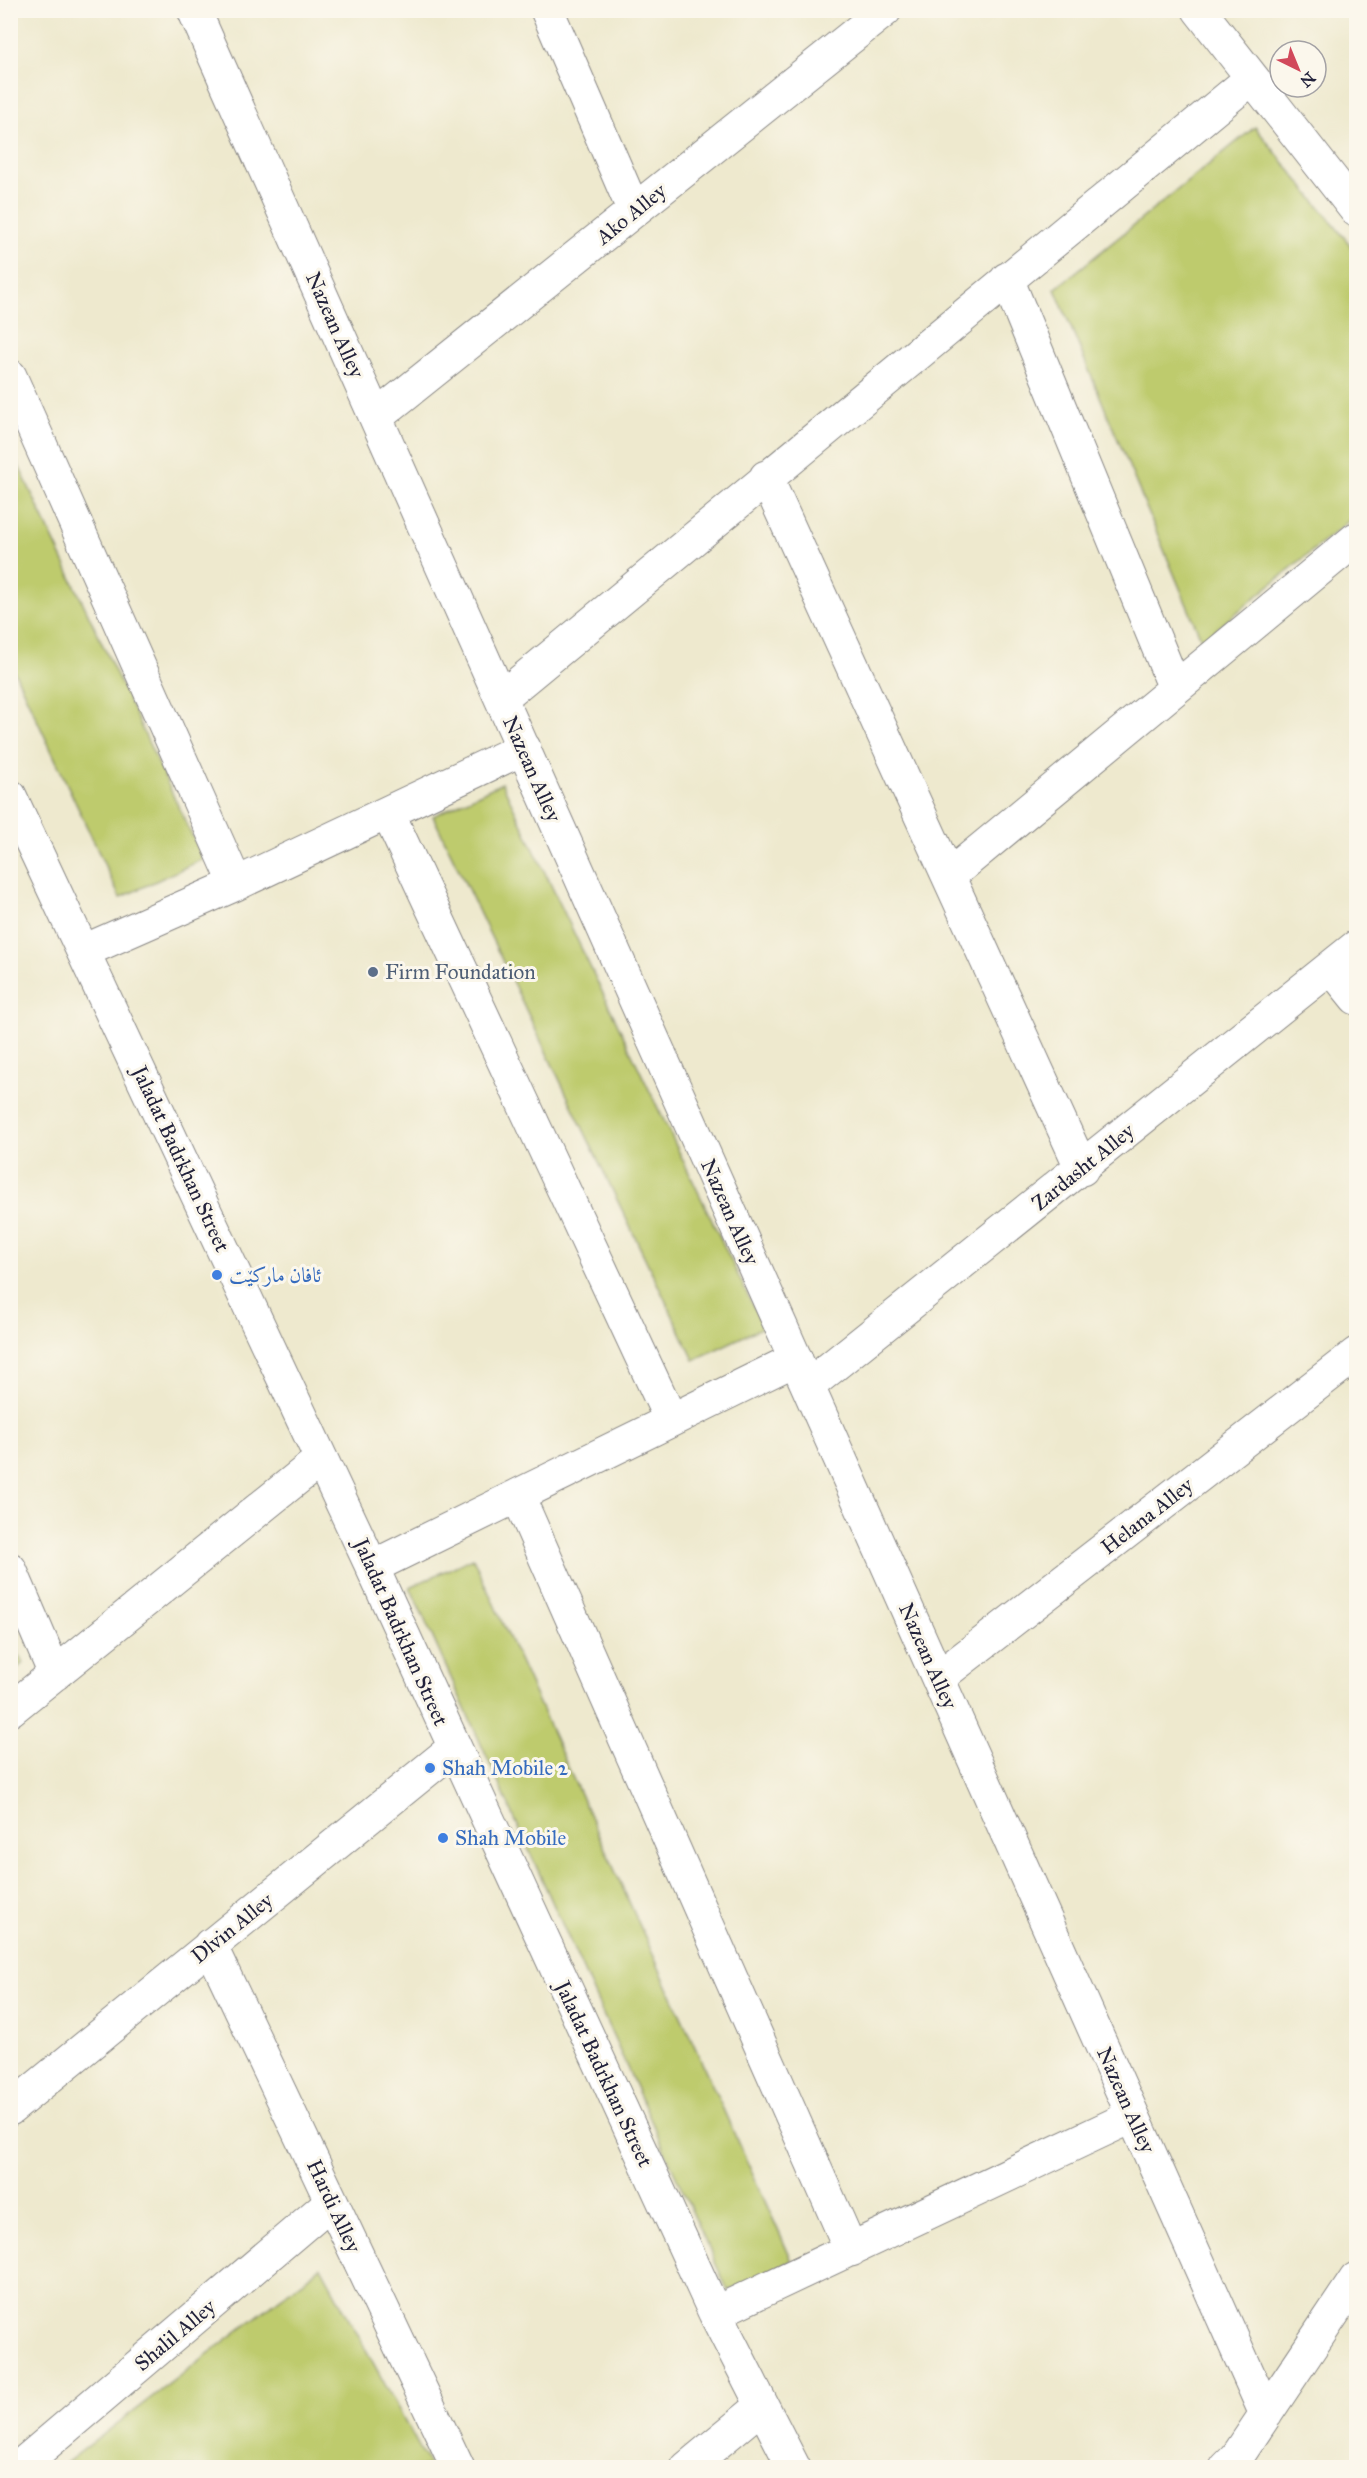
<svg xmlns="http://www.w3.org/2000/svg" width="1367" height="2478" font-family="'IM FELL Great Primer',Amiri,serif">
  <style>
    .green { fill: #becb6d; stroke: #707654; stroke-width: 1.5 }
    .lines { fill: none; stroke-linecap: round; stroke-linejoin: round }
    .minor-casing { stroke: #888684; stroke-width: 35 }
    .minor { stroke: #fff; stroke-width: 33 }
    .service-dot { fill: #5c6f8a; stroke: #fbf7ec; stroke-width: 2 }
    .shop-dot { fill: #3f7fe0; stroke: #fbf7ec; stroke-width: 2 }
    .labels { text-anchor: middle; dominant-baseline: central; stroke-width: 6; stroke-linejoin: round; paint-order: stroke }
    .street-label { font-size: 21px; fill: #22223b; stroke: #fbf7ec }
    .service-label { font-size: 21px; fill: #4e5e75; stroke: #fbf7ec; text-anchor: start }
    .shop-label { font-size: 21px; fill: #366cbe; stroke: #fbf7ec; text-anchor: start }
  </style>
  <rect width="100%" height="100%" fill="#fbf7ec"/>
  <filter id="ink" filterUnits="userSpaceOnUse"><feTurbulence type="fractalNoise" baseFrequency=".0167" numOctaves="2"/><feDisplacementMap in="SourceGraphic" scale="12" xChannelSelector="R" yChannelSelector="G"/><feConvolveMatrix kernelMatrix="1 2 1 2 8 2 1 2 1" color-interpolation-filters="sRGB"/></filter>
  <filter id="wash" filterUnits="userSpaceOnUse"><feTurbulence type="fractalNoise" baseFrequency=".008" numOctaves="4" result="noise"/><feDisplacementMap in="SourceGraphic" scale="24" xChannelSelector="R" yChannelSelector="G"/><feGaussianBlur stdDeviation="1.35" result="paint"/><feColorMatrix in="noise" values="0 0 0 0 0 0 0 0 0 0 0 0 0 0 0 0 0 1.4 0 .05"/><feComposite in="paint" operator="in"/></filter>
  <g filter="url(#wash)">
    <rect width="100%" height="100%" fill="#eee9ce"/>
    <!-- green -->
    <path class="green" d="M1255 127 1356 252V515L1202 641 1055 289Z
      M10 447 203 859 120 898 11 664Z
      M502 783 763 1327 694 1360 433 816Z
      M473 1558 792 2261 728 2291 410 1587Z
      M10 1636 23 1663 11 1674H10Z
      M321 2267 430 2467H61Z"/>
  </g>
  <g filter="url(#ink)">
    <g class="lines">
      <!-- minor casing -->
      <g class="minor-casing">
        <path id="minor" d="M194 10 1266 2414
          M547 10 634 211
          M1199 10 1356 210
          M1007 279 1175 688
          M10 376 236 884
          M376 417 885 10
          M766 477 1082 1169
          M501 698 1252 78
          M10 796 372 1567 715 2313 794 2468
          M388 813 671 1420
          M950 875 1356 539
          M84 951 236 884 524 748
          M1331 967 1356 998
          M808 1386 1356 947
          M518 1496 851 2250
          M372 1567 796 1359
          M10 1569 55 1674
          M938 1678 1356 1354
          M10 1710 321 1459
          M210 1945 458 2468
          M10 2109 454 1748
          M715 2313 1133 2116
          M18 2468 331 2202
          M687 2468 762 2406
          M1226 2468 1237 2457 1356 2279"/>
      </g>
      <!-- minor -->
      <use href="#minor" class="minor"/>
    </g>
  </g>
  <!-- markers -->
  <circle class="service-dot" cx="373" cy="972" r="6"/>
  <g class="shop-dot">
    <circle cx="217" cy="1275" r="6"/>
    <circle cx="430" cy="1768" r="6"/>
    <circle cx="443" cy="1838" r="6"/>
  </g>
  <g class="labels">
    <!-- street labels -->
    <g class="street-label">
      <text transform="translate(631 214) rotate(-39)">Ako Alley</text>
      <text transform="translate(335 325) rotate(66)">Nazean Alley</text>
      <text transform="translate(532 769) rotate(66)">Nazean Alley</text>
      <text transform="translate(181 1159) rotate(65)">Jaladat Badrkhan Street</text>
      <text transform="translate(1083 1167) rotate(-39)">Zardasht Alley</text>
      <text transform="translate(730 1212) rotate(66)">Nazean Alley</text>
      <text transform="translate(1147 1516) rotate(-38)">Helana Alley</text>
      <text transform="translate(401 1632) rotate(66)">Jaladat Badrkhan Street</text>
      <text transform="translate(928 1656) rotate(66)">Nazean Alley</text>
      <text transform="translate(232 1928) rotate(-39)">Dlvin Alley</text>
      <text transform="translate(604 2074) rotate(65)">Jaladat Badrkhan Street</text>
      <text transform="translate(1126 2100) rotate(66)">Nazean Alley</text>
      <text transform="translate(334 2206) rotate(65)">Hardi Alley</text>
      <text transform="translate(175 2335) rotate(-40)">Shalil Alley</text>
    </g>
    <!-- service labels -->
    <g class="service-label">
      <text x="385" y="972">Firm Foundation</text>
    </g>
    <!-- shop labels -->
    <g class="shop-label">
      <text x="229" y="1275">ئافان مارکێت</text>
      <text x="442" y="1768">Shah Mobile 2</text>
      <text x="455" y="1838">Shah Mobile</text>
    </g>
  </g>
  <!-- margin -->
  <rect width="1367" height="2478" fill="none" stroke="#fbf7ec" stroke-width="36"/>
  <!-- north arrow -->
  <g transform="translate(1298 69) rotate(137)"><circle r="28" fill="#fbf7ec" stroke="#a4a2a5" stroke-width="1.5"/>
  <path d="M0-4.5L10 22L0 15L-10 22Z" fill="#d1495b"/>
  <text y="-9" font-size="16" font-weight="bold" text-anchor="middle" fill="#22223b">N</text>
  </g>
</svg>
